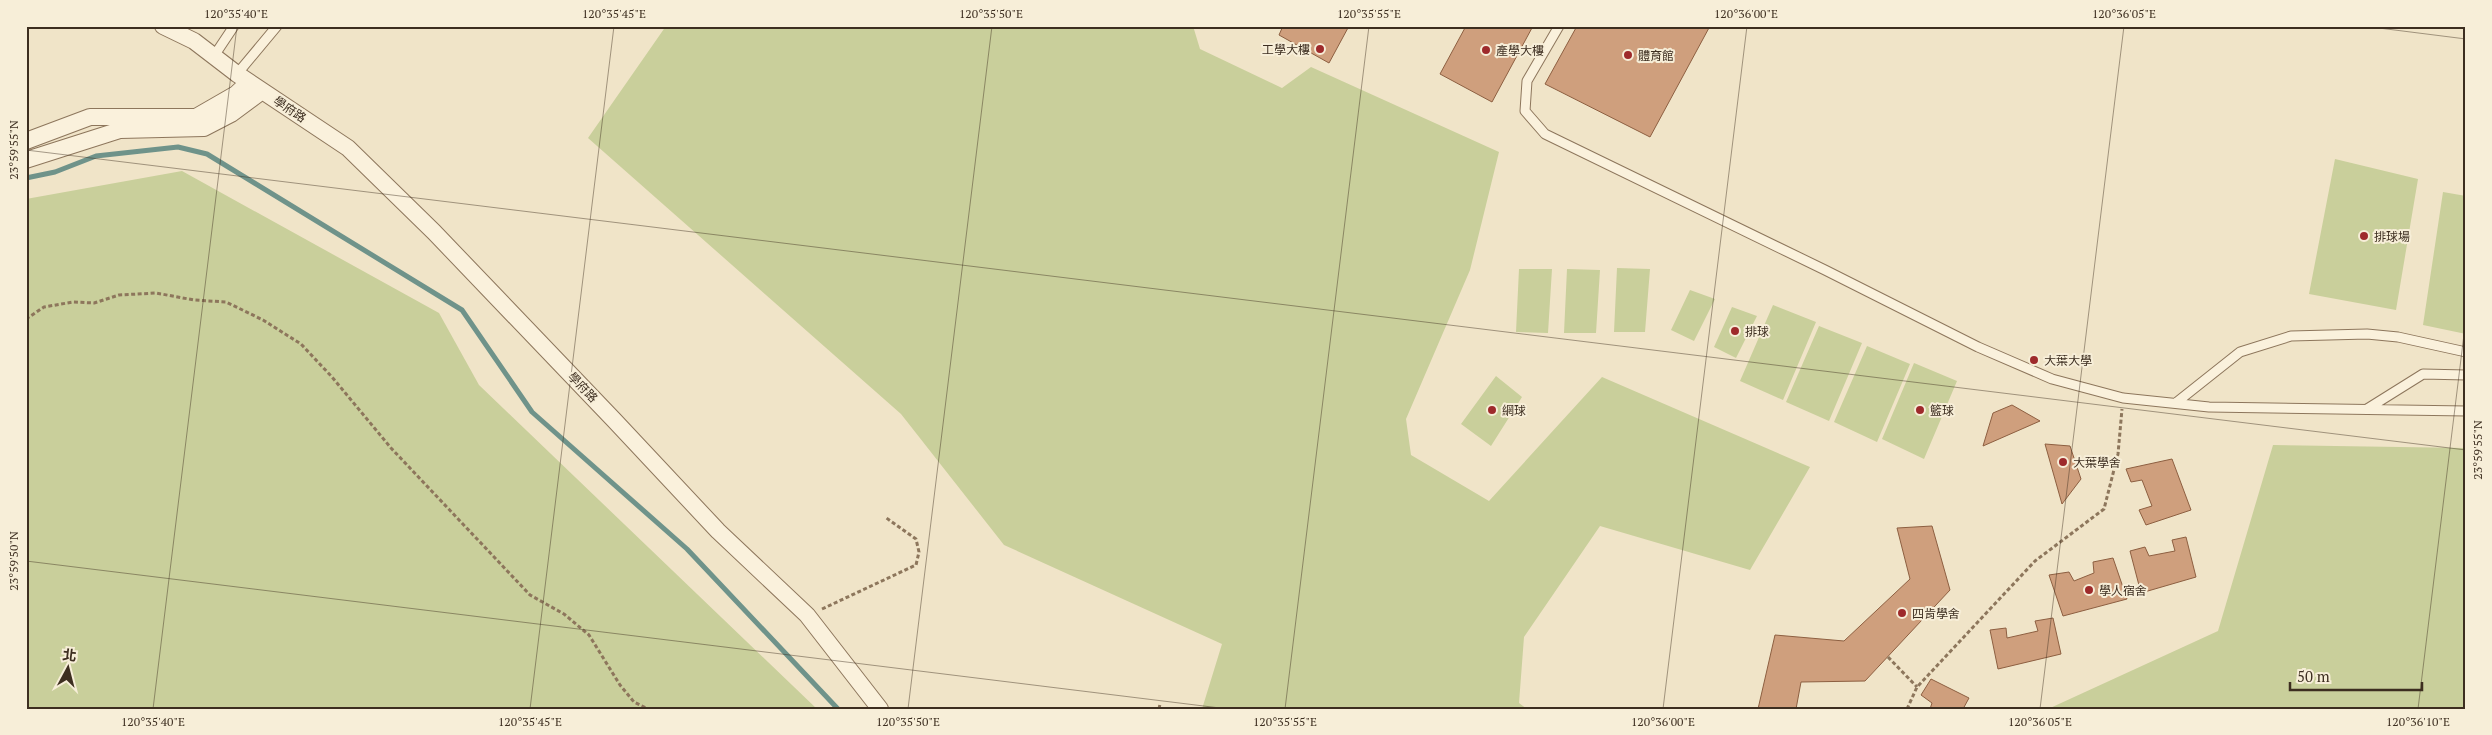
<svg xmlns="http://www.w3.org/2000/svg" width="2492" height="735" font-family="'PT Serif','Noto Sans TC',serif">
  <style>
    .green { fill: #c9cf9b }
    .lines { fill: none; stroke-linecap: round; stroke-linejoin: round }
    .stream { stroke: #6f938a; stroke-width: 5 }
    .building { fill: #cf9f7d; stroke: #8d5f41 }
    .lane-casing { stroke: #8d765c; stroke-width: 11 }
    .street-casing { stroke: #8d765c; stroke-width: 18 }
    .path { stroke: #8d765c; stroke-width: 3; stroke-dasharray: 4 2.5; stroke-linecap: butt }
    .lane { stroke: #faf1dc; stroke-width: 9 }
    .street { stroke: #faf1dc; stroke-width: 16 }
    .ticks { fill: none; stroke: #3d2e20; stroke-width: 1; stroke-opacity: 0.45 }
    .poi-dot { fill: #9e2a2b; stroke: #f7eed8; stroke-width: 2 }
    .labels { text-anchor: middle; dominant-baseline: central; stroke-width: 4; stroke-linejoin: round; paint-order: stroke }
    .poi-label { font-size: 12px; fill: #3d2e20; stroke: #f7eed8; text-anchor: start }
    .street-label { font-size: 12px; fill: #3d2e20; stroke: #f7eed8 }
    .neatline { fill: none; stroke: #3d2e20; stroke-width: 2 }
    .ticks-label { font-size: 12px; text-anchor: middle; fill: #3d2e20 }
  </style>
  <rect width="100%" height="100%" fill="#f0e4c8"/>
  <!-- green -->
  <path class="green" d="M666 26H1193L1200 49 1282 88 1311 67 1499 152 1470 270 1406 419 1411 455 1489 501 1602 377 1810 467 1750 570 1600 526 1524 637 1519 703 1527 709H1202L1222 644 1004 545 901 414 588 138Z
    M2335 159 2418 179 2396 310 2309 294Z
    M182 171 439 313 479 385 817 709H26V199Z
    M2443 192 2466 196V334L2423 325Z
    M1617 268 1650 269 1645 332H1614Z
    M1519 269H1552L1548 333 1516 332Z
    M1567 269 1600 270 1596 333H1564Z
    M1690 290 1715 299 1694 341 1671 330Z
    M1773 305 1816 322 1783 400 1740 381Z
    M1732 307 1757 316 1736 358 1714 347Z
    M1819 326 1862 343 1829 421 1786 402Z
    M1867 346 1910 364 1877 442 1834 422Z
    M1914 363 1957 381 1924 459 1882 439Z
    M1496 376 1522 397 1491 446 1461 424Z
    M2273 445 2466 448V709H2048L2218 631Z"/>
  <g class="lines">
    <!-- stream -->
    <path class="stream" d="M26 178 55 172 96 156 178 147 207 154 462 310 532 412 687 549 838 709"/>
  </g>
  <!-- building -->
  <path class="building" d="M1283 26H1349L1329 63 1279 35Z
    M1466 26H1533L1492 102 1440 74Z
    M1577 26H1710L1650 137 1545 84Z
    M2012 405 2040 421 1983 446 1993 413Z
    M2045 444 2070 446 2081 479 2062 504Z
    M2172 459 2191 510 2146 525 2139 510 2152 506 2142 480 2131 482 2126 469Z
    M1932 526 1950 590 1865 681 1801 682 1796 709H1758L1775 635 1844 641 1910 579 1897 528Z
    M2186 537 2196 577 2141 593 2130 551 2145 547 2149 556 2175 551 2172 540Z
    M2113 558 2127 599 2063 616 2049 575 2069 572 2074 581 2094 573 2093 562Z
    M2053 618 2061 654 1998 669 1990 630 2006 628 2007 638 2038 631 2035 621Z
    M1931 679 1969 698 1963 709H1930L1932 703 1921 695Z"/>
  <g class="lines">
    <!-- lane casing -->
    <g class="lane-casing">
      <path id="lane" d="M1559 26 1527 81 1525 111 1545 134 1825 270 1978 347 2052 379 2123 398 2209 407 2466 411
        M214 56 234 26
        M237 74 277 26
        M2177 402 2240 352 2291 336 2367 334 2398 337 2466 352
        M2367 409 2423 374 2466 375"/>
    </g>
    <!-- street casing -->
    <g class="street-casing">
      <path id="street" d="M163 26 194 41 237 74 348 148 434 232 614 420 718 531 807 615 880 709
        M26 141 90 117H196L236 94 249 82
        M26 160 120 130 204 128 231 114 262 91"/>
    </g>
    <!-- path -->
    <path class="path" d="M26 319 44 307 73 302 94 303 119 295 156 293 194 300 226 302 263 320 301 344 332 377 391 448 530 595 564 614 589 635 620 685 634 702 648 709
      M822 609 916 565 919 552 916 539 885 517
      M1888 657 1917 687
      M1159 709 1160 704
      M1907 709 1917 687 2035 561 2104 509 2118 454 2122 409"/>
    <!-- lane -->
    <use href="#lane" class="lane"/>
    <!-- street -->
    <use href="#street" class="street"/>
  </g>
  <!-- ticks -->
  <path class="ticks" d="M2363 26 2466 39M26 150 2466 450M26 561 1228 709M153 709 237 26M530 709 614 26M908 709 992 26M1285 709 1369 26M1663 709 1747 26M2040 709 2124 26M2418 709 2466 318"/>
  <!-- markers -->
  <g class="poi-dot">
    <circle cx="1320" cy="49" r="5"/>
    <circle cx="1486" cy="50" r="5"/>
    <circle cx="1628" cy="55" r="5"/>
    <circle cx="2364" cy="236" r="5"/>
    <circle cx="1735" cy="331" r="5"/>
    <circle cx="2034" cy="360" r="5"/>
    <circle cx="1492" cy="410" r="5"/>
    <circle cx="1920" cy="410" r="5"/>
    <circle cx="2063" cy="462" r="5"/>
    <circle cx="2089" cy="590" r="5"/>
    <circle cx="1902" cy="613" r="5"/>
  </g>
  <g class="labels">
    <!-- poi labels -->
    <g class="poi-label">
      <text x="1310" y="49" text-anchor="end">工學大樓</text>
      <text x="1496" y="50">產學大樓</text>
      <text x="1638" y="55">體育館</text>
      <text x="2374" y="236">排球場</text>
      <text x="1745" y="331">排球</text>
      <text x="2044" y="360">大葉大學</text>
      <text x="1502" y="410">網球</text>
      <text x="1930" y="410">籃球</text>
      <text x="2073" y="462">大葉學舍</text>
      <text x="2099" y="590">學人宿舍</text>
      <text x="1912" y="613">四肯學舍</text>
    </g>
    <!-- street labels -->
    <g class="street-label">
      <text transform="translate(290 109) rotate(34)">學府路</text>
      <text transform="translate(583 387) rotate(46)">學府路</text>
    </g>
  </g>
  <!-- border -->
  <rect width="2492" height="735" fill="none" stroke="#f7eed8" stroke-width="55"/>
  <!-- north arrow -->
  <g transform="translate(68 668) rotate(7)" stroke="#f7eed8" stroke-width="4" paint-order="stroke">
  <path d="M0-4L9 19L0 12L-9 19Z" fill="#3d2e20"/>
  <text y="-8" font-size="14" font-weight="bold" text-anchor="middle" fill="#3d2e20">北</text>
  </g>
  <!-- scale -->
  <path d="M2290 682v8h132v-8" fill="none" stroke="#3d2e20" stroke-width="2.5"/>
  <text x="2297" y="682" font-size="15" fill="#3d2e20" stroke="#f7eed8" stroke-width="4" paint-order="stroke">50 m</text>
  <rect x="28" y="28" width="2436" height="680" class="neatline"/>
  <g class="ticks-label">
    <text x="236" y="18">120°35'40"E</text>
    <text x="614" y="18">120°35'45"E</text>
    <text x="991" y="18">120°35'50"E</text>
    <text x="1369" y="18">120°35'55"E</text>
    <text x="1746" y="18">120°36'00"E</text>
    <text x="2124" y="18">120°36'05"E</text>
    <text transform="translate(14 150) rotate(-90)" y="4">23°59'55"N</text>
    <text transform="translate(2478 450) rotate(-90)" y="4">23°59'55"N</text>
    <text transform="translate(14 561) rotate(-90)" y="4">23°59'50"N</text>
    <text x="153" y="726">120°35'40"E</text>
    <text x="530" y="726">120°35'45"E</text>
    <text x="908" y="726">120°35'50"E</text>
    <text x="1285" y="726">120°35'55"E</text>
    <text x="1663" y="726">120°36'00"E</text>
    <text x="2040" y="726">120°36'05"E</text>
    <text x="2418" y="726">120°36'10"E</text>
  </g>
</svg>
